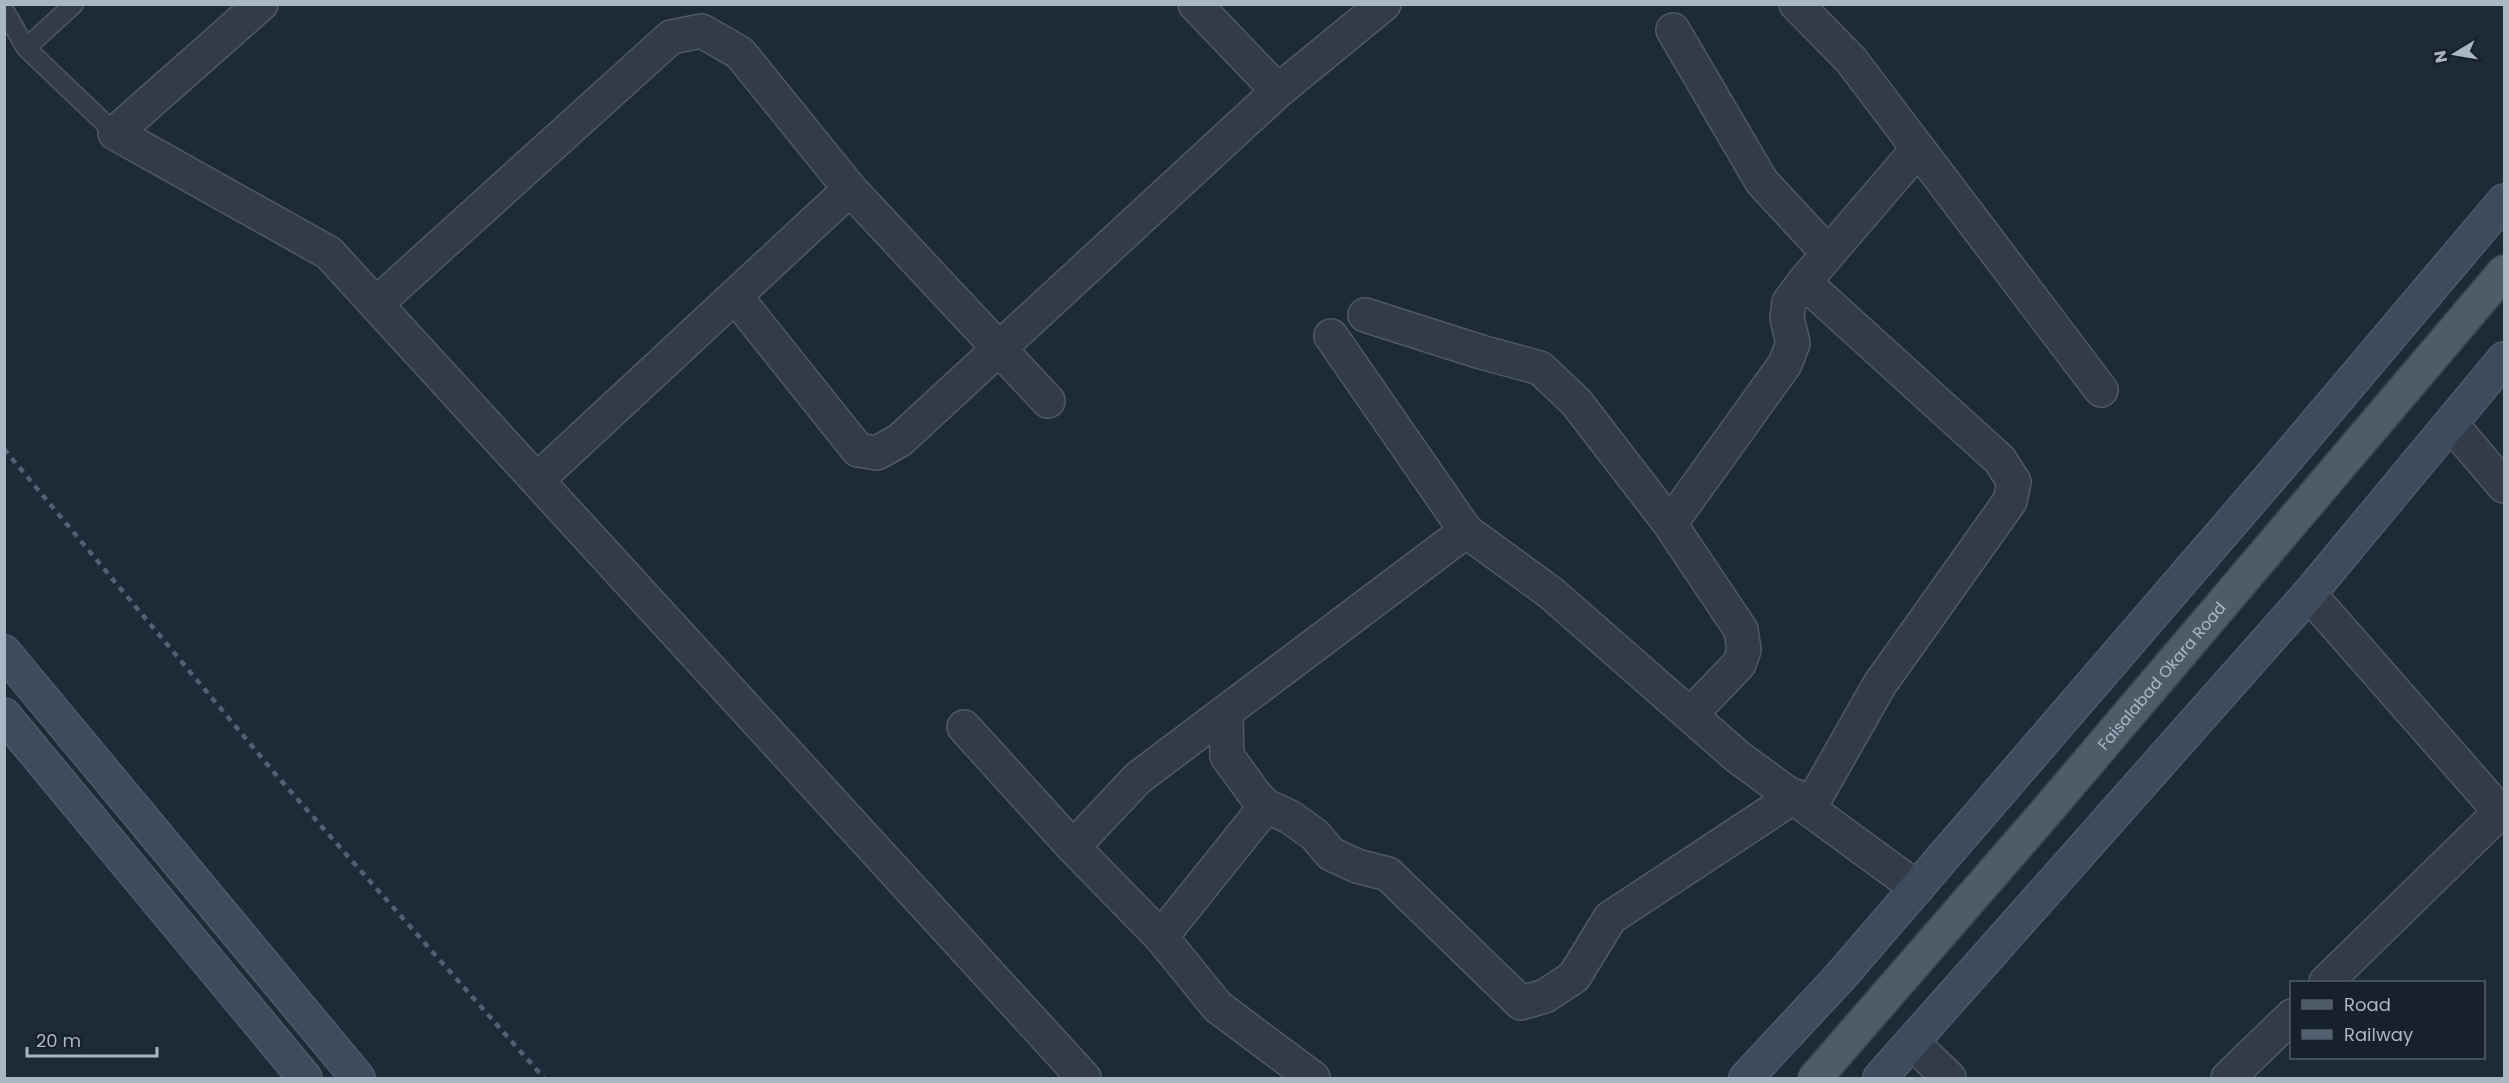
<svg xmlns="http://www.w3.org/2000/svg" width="2509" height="1083" font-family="Poppins,sans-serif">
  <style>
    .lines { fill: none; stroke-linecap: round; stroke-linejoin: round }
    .service-casing { stroke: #4f5966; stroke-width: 21 }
    .minor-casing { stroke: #4f5966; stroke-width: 36 }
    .secondary-casing { stroke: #4f5966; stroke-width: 36 }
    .primary-casing { stroke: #3b4552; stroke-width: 36 }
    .service { stroke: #313c48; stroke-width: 18 }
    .minor { stroke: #313c48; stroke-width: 33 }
    .secondary { stroke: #3f4b5c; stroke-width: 33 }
    .primary { stroke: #4f5b69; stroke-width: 33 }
    .rail { stroke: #536070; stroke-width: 4.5; stroke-dasharray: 6 6; stroke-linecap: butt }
    .labels { text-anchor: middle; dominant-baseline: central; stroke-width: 4.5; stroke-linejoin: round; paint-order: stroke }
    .street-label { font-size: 16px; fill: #abb6c5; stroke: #17212c }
  </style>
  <rect width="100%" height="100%" fill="#1e2a38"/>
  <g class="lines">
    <!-- service casing -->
    <g class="service-casing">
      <path id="service" d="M4 10 26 48 115 133
        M26 48 74 4"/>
    </g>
    <!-- minor casing -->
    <g class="minor-casing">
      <path id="minor" d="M261 4 115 133 329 253 1084 1078
        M1195 4 1278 91
        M1796 4 1851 60 2101 390
        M1673 30 1762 182 1828 253
        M1804 282 2000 460 2014 482 2010 501 1880 684 1810 807
        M735 296 858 450 877 453 900 440 1278 91 1384 4
        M376 304 671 37 702 31 740 53 850 189 1048 401
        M1365 315 1481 352 1540 368 1576 402 1670 524 1741 630 1744 650 1739 664 1690 715
        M1331 336 1466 531 1551 593 1738 757 1917 888
        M2451 424 2504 486
        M537 480 850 189
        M1670 524 1785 364 1793 343 1787 318 1789 302 1804 282 1918 149
        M2309 594 2504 816
        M1226 713 1227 756 1256 796 1266 806 1290 817 1315 835 1331 854 1357 866 1388 874 1521 1003 1545 996 1574 977 1610 918 1795 796
        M964 727 1073 847 1161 937 1218 1007 1313 1078
        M1073 847 1138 778 1466 531
        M1161 937 1266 806
        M2326 982 2504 808
        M1912 1042 1949 1078
        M2228 1078 2292 1016"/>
    </g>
    <!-- secondary casing -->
    <g class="secondary-casing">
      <path id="secondary" d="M4 652 358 1078
        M4 715 305 1078
        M1746 1078 1840 977 2287 458 2504 201
        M1880 1078 2309 594 2504 359"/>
    </g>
    <!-- primary casing -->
    <g class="primary-casing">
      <g id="primary">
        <path id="s1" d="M1815 1078 2045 813 2504 272"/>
      </g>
    </g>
    <!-- service -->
    <use href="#service" class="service"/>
    <!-- minor -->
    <use href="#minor" class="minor"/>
    <!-- secondary -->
    <use href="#secondary" class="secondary"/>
    <!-- primary -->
    <use href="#primary" class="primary"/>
    <!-- rail -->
    <path class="rail" d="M4 449 277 776 544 1078"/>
  </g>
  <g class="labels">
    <!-- street labels -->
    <g class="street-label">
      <text stroke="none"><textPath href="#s1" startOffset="531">Faisalabad Okara Road</textPath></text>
    </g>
  </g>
  <!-- border -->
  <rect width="2509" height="1083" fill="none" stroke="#abb6c5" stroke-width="12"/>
  <!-- legend -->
  <rect x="2290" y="981" width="195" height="78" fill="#17212c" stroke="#525d69" stroke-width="1.5"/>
  <rect x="2302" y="1000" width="30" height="9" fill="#4f5b69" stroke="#525d69" stroke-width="1.5"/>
  <text x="2344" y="1011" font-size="18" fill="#abb6c5">Road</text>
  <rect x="2302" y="1030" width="30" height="9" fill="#536070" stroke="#525d69" stroke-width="1.5"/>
  <text x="2344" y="1041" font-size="18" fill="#abb6c5">Railway</text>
  <!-- north arrow -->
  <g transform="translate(2455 54) rotate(259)" stroke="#17212c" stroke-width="4.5" paint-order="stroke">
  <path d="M0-4.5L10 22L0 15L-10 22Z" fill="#abb6c5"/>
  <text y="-9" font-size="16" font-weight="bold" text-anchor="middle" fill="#abb6c5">N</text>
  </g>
  <!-- scale -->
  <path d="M27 1047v9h130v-9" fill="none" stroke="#abb6c5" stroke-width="3"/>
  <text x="36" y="1047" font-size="18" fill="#abb6c5" stroke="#17212c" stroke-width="4.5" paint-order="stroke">20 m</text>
</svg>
